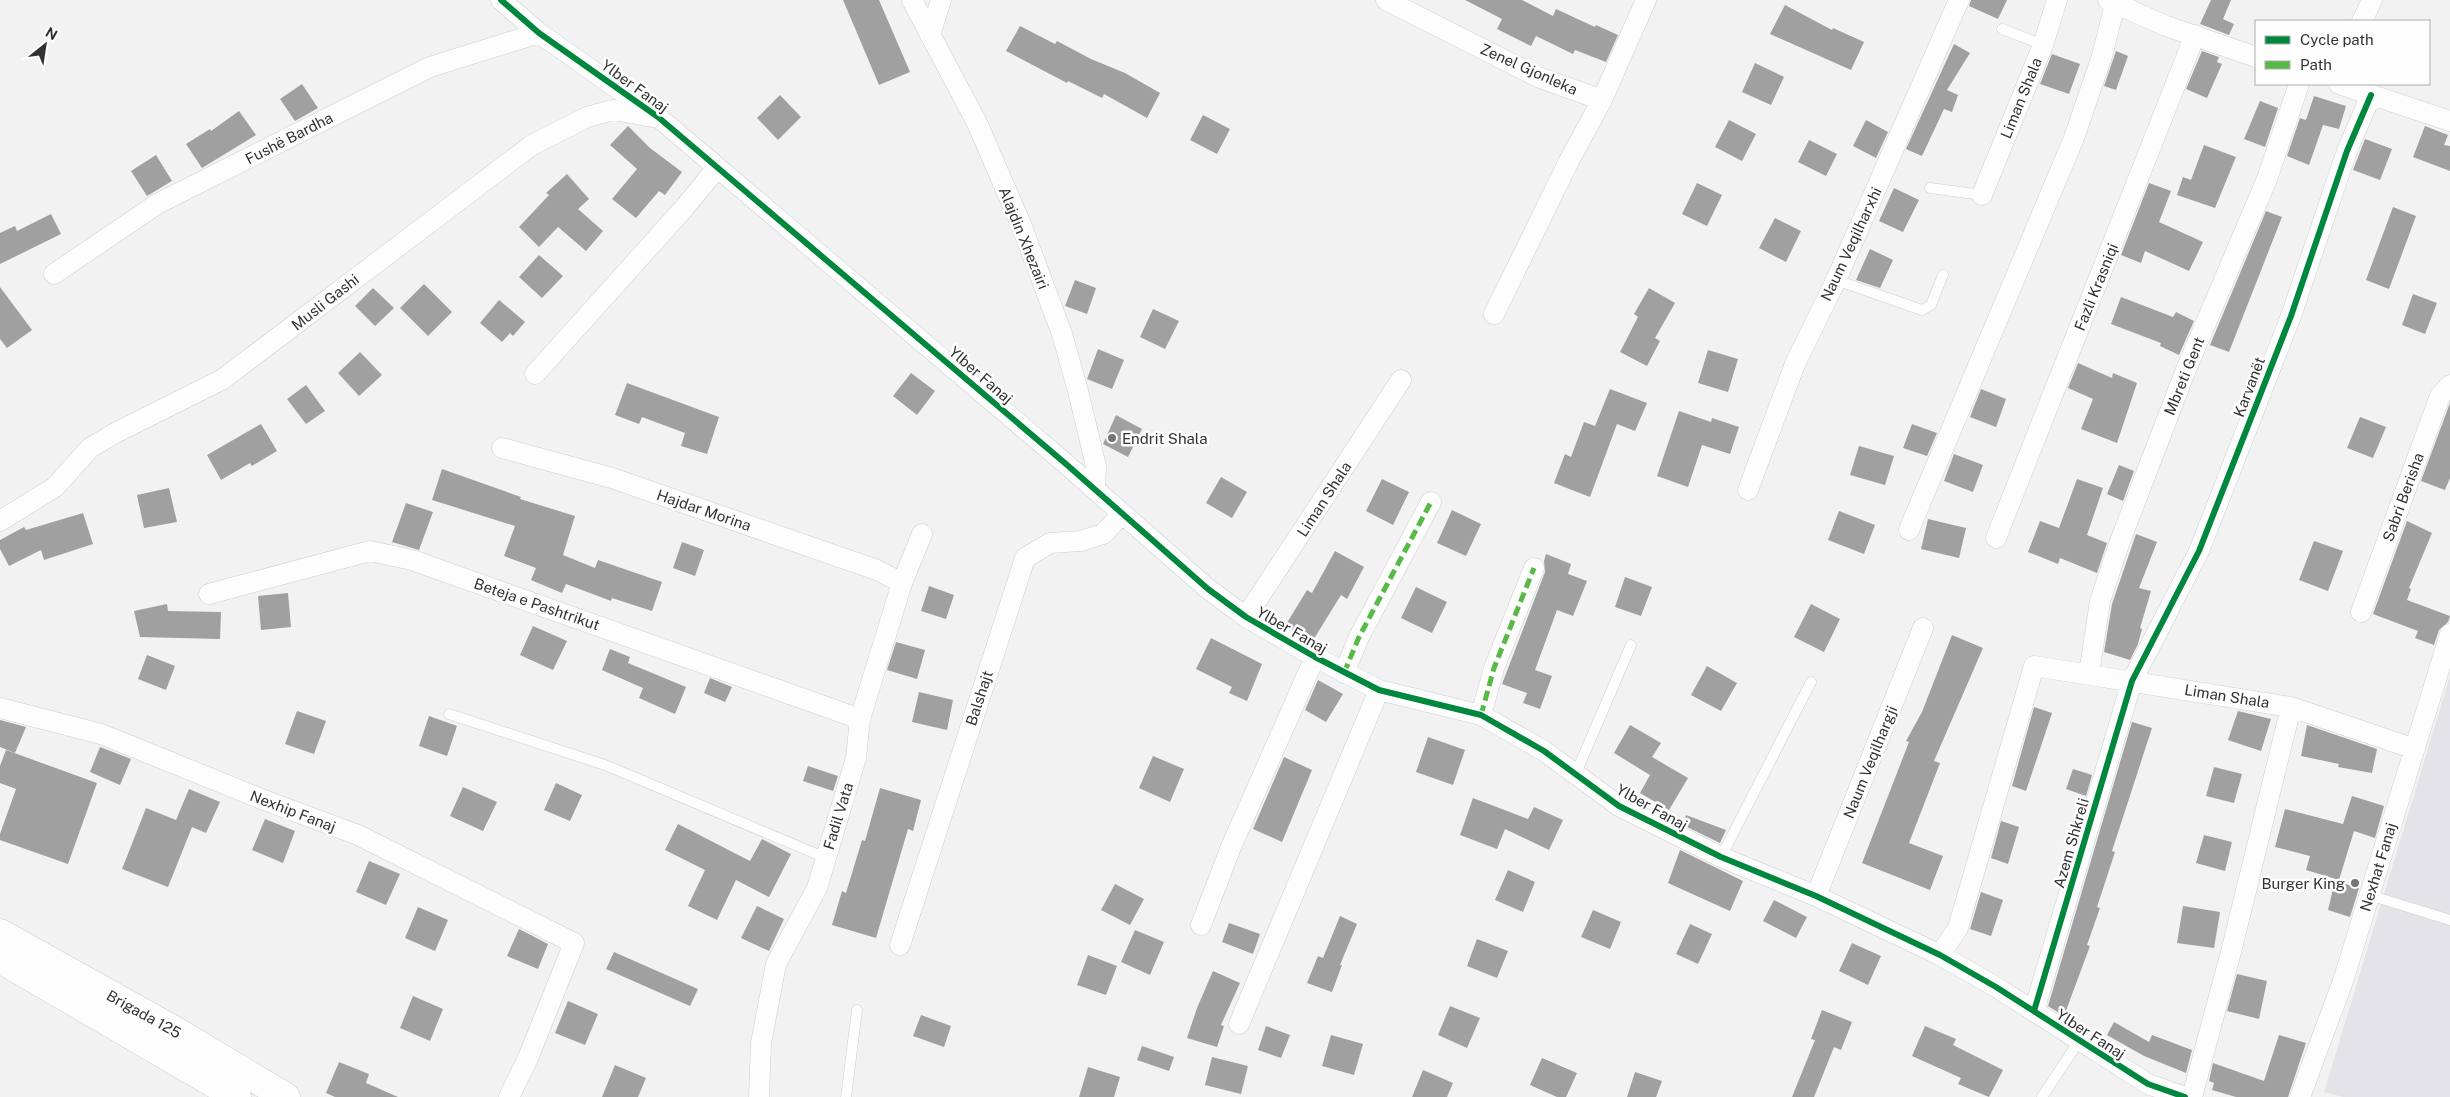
<svg xmlns="http://www.w3.org/2000/svg" width="2450" height="1097" font-family="'Public Sans',sans-serif">
  <style>
    .built { fill: #e4e4e8 }
    .building { fill: #a0a0a0 }
    .lines { fill: none; stroke-linecap: round; stroke-linejoin: round }
    .service-casing { stroke: #cecece; stroke-width: 11 }
    .minor-casing { stroke: #cecece; stroke-width: 21 }
    .primary-casing { stroke: #cecece; stroke-width: 29 }
    .service { stroke: #fdfdfd; stroke-width: 10 }
    .minor { stroke: #fdfdfd; stroke-width: 20 }
    .primary { stroke: #fdfdfd; stroke-width: 28 }
    .quiet { stroke: #58b947; stroke-width: 5; stroke-dasharray: 10 5; stroke-linecap: butt }
    .cycleway-casing { stroke: #fefeff; stroke-width: 9 }
    .cycleway { stroke: #00873e; stroke-width: 6 }
    .poi-dot { fill: #757576; stroke: #fefeff; stroke-width: 2 }
    .labels { text-anchor: middle; dominant-baseline: central; stroke-width: 5; stroke-linejoin: round; paint-order: stroke }
    .street-label { font-size: 15px; fill: #323233; stroke: #fefeff }
    .poi-label { font-size: 15px; fill: #323233; stroke: #fefeff; text-anchor: start }
  </style>
  <rect width="100%" height="100%" fill="#f2f2f2"/>
  <!-- built -->
  <path class="built" d="M2450 676V1097H2343L2324 1092Z"/>
  <!-- building -->
  <path class="building" d="M843 0H879L910 72 879 85Z
    M1465 0H1522L1553 16 1556 9 1595 27 1596 25 1618 35 1606 62 1575 50 1573 54 1536 36 1531 46 1497 29 1502 19Z
    M1971 0H2007L1998 19 1969 6Z
    M2211 0H2231L2223 19 2234 24 2229 35 2200 24Z
    M1785 5 1832 30 1833 28 1864 42 1851 70 1770 34Z
    M1020 26 1055 44 1057 41 1091 59 1125 73 1160 93 1147 118 1104 94 1102 98 1068 81 1067 83 1006 51Z
    M1954 44 1970 53 1947 90 1958 95 1952 112 1944 109 1922 156 1906 149Z
    M2116 51 2128 56 2116 90 2104 86Z
    M2202 51 2219 57 2217 62 2222 64 2207 98 2186 89Z
    M2052 54 2080 64 2069 94 2040 84Z
    M1755 63 1784 77 1771 105 1742 92Z
    M302 84 318 108 295 121 280 99Z
    M780 95 801 117 778 140 757 118Z
    M2314 96 2346 106 2339 129 2323 125 2309 165 2287 156 2300 118 2306 120Z
    M2260 101 2278 108 2265 147 2244 139Z
    M239 111 256 135 202 168 186 144 210 129 211 131Z
    M1203 115 1230 129 1217 154 1190 140Z
    M1729 120 1756 134 1742 161 1715 147Z
    M1866 120 1888 132 1876 158 1853 146Z
    M628 126 650 148 682 172 665 195 659 191 636 218 612 199 637 169 610 145Z
    M2425 126 2448 135 2444 145 2450 146V171L2413 157Z
    M2365 139 2392 149 2380 180 2353 170Z
    M1809 140 1837 154 1826 176 1798 162Z
    M2204 145 2236 157 2215 208 2177 195 2183 177 2191 180Z
    M156 155 172 181 147 196 131 171Z
    M567 174 589 199 578 209 603 231 586 251 558 227 539 247 519 227 549 195 546 193Z
    M1697 183 1722 195 1707 226 1682 214Z
    M2149 183 2171 191 2159 222 2203 242 2189 271 2145 251 2141 263 2121 255Z
    M1894 188 1919 200 1903 232 1879 221Z
    M2393 207 2416 216 2389 289 2366 280Z
    M2266 211 2282 217 2229 352 2210 345Z
    M51 214 61 234 0 264V233L15 226 17 231Z
    M1775 218 1801 231 1786 262 1759 248Z
    M1870 249 1893 260 1880 288 1856 280Z
    M539 255 563 276 542 298 519 277Z
    M1075 280 1096 288 1087 314 1065 306Z
    M424 284 452 312 428 336 400 308Z
    M0 287 32 330 7 348 0 339Z
    M373 288 394 308 375 326 355 306Z
    M1649 288 1675 303 1655 338 1660 341 1647 366 1620 352 1638 317 1634 314Z
    M2413 294 2437 303 2425 334 2402 325Z
    M2121 297 2173 317 2176 312 2194 321 2179 355 2160 346 2161 343 2111 324Z
    M499 300 525 322 513 336 510 333 502 342 480 323Z
    M1153 309 1179 321 1165 349 1140 337Z
    M1098 349 1124 360 1112 389 1087 379Z
    M1708 350 1738 359 1728 392 1698 383Z
    M360 352 382 375 359 396 338 373Z
    M2078 363 2112 378 2113 373 2137 383 2117 443 2081 429 2093 399 2068 388Z
    M911 373 935 391 917 415 893 396Z
    M627 383 719 417 707 454 681 446 685 433 642 417 639 424 615 415Z
    M306 385 325 411 306 424 287 399Z
    M1610 389 1647 403 1635 431 1617 424 1590 497 1554 483 1565 454 1571 457 1584 422 1595 426Z
    M1981 389 2006 399 1996 427 1970 417Z
    M2450 403V478L2445 490 2421 481Z
    M1679 411 1711 422 1712 418 1739 427 1730 454 1702 445 1688 487 1657 476Z
    M1116 415 1142 429 1128 457 1103 444Z
    M2360 417 2386 427 2373 458 2347 448Z
    M261 424 277 451 252 466 250 463 221 480 207 455Z
    M1912 424 1937 433 1927 456 1903 448Z
    M1859 446 1894 456 1885 485 1850 475Z
    M1954 454 1983 465 1973 492 1944 481Z
    M2119 465 2134 471 2123 501 2107 494Z
    M442 469 521 497 520 499 575 516 563 555 595 568 598 560 662 582 652 611 612 598 611 601 566 584 562 593 531 580 536 568 504 556 515 526 432 500Z
    M1221 477 1247 492 1232 518 1206 503Z
    M1382 479 1409 492 1393 525 1366 511Z
    M2077 479 2103 488 2087 535 2107 543 2097 573 2060 558 2058 564 2028 552 2040 521 2059 528Z
    M169 488 177 522 144 528 137 495Z
    M406 503 433 512 419 550 392 542Z
    M1452 510 1481 524 1466 556 1437 543Z
    M1839 511 1875 525 1864 554 1828 540Z
    M83 513 93 544 44 560 41 550 9 566 0 549V540L24 527 26 530Z
    M1928 519 1966 528 1959 558 1921 549Z
    M2407 521 2432 533 2409 588 2411 589 2407 600 2450 616 2448 622 2439 630 2434 645 2415 638 2418 631 2373 614Z
    M2136 534 2157 542 2139 588 2151 591 2140 628 2142 629 2138 644 2130 660 2104 652 2112 604Z
    M2314 541 2343 551 2328 591 2299 580Z
    M682 542 704 550 695 576 673 568Z
    M1335 551 1364 567 1347 599 1341 595 1312 642 1285 626 1307 590 1312 593Z
    M1546 554 1571 564 1568 574 1587 581 1573 616 1557 610 1535 670 1552 676 1540 709 1523 703 1527 693 1502 684 1545 572 1544 561Z
    M1625 577 1652 587 1641 616 1615 607Z
    M929 586 954 595 946 619 921 611Z
    M1416 587 1447 602 1432 633 1401 618Z
    M288 593 291 627 261 630 258 596Z
    M167 604 168 611 221 612 220 639 140 637 134 611Z
    M1811 604 1840 619 1824 652 1794 637Z
    M533 626 567 641 553 670 520 655Z
    M1952 635 1983 648 1934 761 1940 763 1909 843 1943 856 1930 890 1862 863 1909 742 1906 741 1922 712Z
    M1211 638 1262 664 1247 701 1229 693 1232 687 1196 669Z
    M896 642 925 650 917 679 887 670Z
    M610 649 630 657 628 663 686 687 675 714 639 698 643 688 602 670Z
    M147 655 175 666 166 690 138 679Z
    M1707 666 1737 683 1721 711 1691 695Z
    M710 678 732 687 725 702 704 693Z
    M1318 680 1343 694 1326 722 1305 710Z
    M919 692 953 700 947 730 912 722Z
    M2034 707 2052 713 2026 791 2012 786Z
    M297 711 326 721 314 754 285 744Z
    M2238 711 2271 719 2261 751 2228 740Z
    M429 716 457 726 447 756 419 746Z
    M0 720 26 727 15 753 0 747Z
    M2132 722 2152 728 2112 851 2115 852 2097 907 2100 908 2087 945 2090 946 2064 1016 2048 1006Z
    M1630 725 1661 743 1652 757 1688 778 1669 810 1640 793 1650 775 1614 753Z
    M2307 725 2377 749 2372 773 2338 767 2339 764 2301 756Z
    M1428 737 1465 750 1453 785 1416 772Z
    M100 747 131 759 120 785 90 772Z
    M6 750 97 783 68 864 0 840V834L16 789 0 783V766Z
    M1153 756 1184 769 1170 802 1139 788Z
    M1284 757 1312 770 1282 842 1253 829Z
    M808 766 838 776 833 791 803 781Z
    M2214 767 2242 774 2234 803 2206 796Z
    M2073 769 2092 775 2086 796 2066 789Z
    M556 783 582 795 570 821 544 810Z
    M463 787 497 802 483 831 450 816Z
    M880 788 921 800 913 831 908 829 876 938 832 925 842 891 846 893 862 840 865 841Z
    M189 789 220 802 206 833 192 827 168 887 122 869 146 808 176 820Z
    M2352 796 2384 806 2375 838 2354 831 2339 880 2306 870 2310 856 2275 847 2285 809 2343 824Z
    M1473 798 1528 819 1534 807 1563 820 1549 850 1505 829 1497 849 1460 835Z
    M1686 815 1726 830 1720 843 1683 825Z
    M265 819 295 831 283 863 252 850Z
    M2001 821 2019 827 2008 864 1991 858Z
    M678 824 750 861 762 839 791 854 769 897 736 880 717 920 688 906 705 870 665 850Z
    M2204 835 2232 842 2225 871 2196 863Z
    M1680 850 1743 881 1730 911 1668 883Z
    M369 861 400 874 386 905 356 892Z
    M1508 870 1535 882 1523 912 1495 900Z
    M2335 881 2359 888 2350 917 2328 910Z
    M1115 884 1144 899 1130 925 1101 910Z
    M1981 892 2003 900 1991 936 1970 929Z
    M1774 900 1807 917 1796 938 1763 921Z
    M757 906 784 919 769 951 741 938Z
    M2183 906 2220 912 2214 948 2177 943Z
    M418 907 448 920 435 951 405 938Z
    M1593 910 1621 922 1610 949 1581 937Z
    M1340 916 1357 924 1340 965H1342L1332 992 1307 983 1318 956 1323 958Z
    M1229 923 1260 934 1253 954 1222 942Z
    M1690 924 1712 934 1698 964 1676 954Z
    M519 929 548 944 538 969 507 956Z
    M1135 930 1164 942 1150 975 1121 962Z
    M1477 939 1508 951 1497 978 1467 966Z
    M1852 943 1881 956 1868 985 1839 971Z
    M614 952 698 989 690 1006 606 969Z
    M1088 955 1117 966 1106 995 1077 985Z
    M1213 971 1240 983 1221 1025 1224 1026 1217 1047 1187 1038 1197 1008Z
    M2237 974 2267 981 2259 1019 2227 1011Z
    M413 996 443 1009 430 1041 400 1028Z
    M568 1001 598 1014 585 1045 555 1033Z
    M1450 1006 1480 1018 1467 1048 1438 1035Z
    M1822 1010 1852 1022 1841 1050 1834 1047 1814 1097H1792L1815 1040 1811 1039Z
    M921 1015 951 1026 944 1047 913 1036Z
    M2114 1022 2149 1042 2152 1035 2192 1050 2186 1073 2144 1056 2107 1035Z
    M1266 1026 1290 1035 1281 1058 1258 1050Z
    M1925 1026 1956 1039 1953 1045 2003 1070 1989 1097 1958 1084 1961 1078 1912 1056Z
    M1331 1035 1363 1044 1354 1075 1322 1066Z
    M2279 1035 2306 1043 2288 1097H2236L2212 1090 2214 1083 2209 1081 2213 1063 2264 1081Z
    M1142 1046 1174 1057 1169 1071 1137 1060Z
    M1212 1057 1248 1066 1241 1094 1205 1085Z
    M1542 1058 1577 1073 1566 1097H1557L1530 1085Z
    M339 1062 369 1074 366 1083 398 1097H335L326 1093Z
    M615 1065 646 1078 638 1097H602Z
    M1088 1067 1120 1077 1114 1097H1079Z
    M1423 1070 1453 1083 1447 1097H1412Z
    M1635 1072 1662 1081 1656 1097H1627Z"/>
  <g class="lines">
    <!-- service casing -->
    <g class="service-casing">
      <path id="service" d="M2002 29 2043 45
        M1930 188 1982 195
        M1836 280 1922 310 1931 305 1943 275
        M449 714 605 765 826 858
        M1576 773 1631 645
        M1721 857 1811 682
        M2369 895 2450 920
        M846 1097 857 1010
        M2042 1097 2079 1041"/>
    </g>
    <!-- minor casing -->
    <g class="minor-casing">
      <path id="minor" d="M501 0 539 33 658 117 1066 464 1208 589 1246 617 1315 657 1379 690 1481 715 1544 751 1619 806 1721 857 1816 896 1940 955 1996 987 2148 1084 2185 1097
        M912 0 978 125 1022 227 1062 334 1078 391 1096 466 1095 489
        M1386 0 1538 77 1602 100 1646 0
        M2108 0 2166 26 2256 57
        M2362 21 2372 0
        M930 35 941 0
        M2339 84 2450 121
        M1982 195 2043 45 2057 0
        M54 274 157 204 342 111 430 67 539 33
        M1494 314 1569 161 1602 100
        M535 374 685 207 717 168
        M502 448 612 478 877 570 902 583
        M1748 490 1795 364 1836 280 1959 0
        M0 521 55 487 90 448 115 433 223 379 532 145 587 117 613 110 653 117
        M1909 530 2074 138 2102 56 2116 0
        M1996 538 2195 35
        M209 594 370 551 412 560 860 719
        M2361 612 2440 396 2450 385
        M1246 617 1401 380
        M1344 673 1359 637 1431 502
        M2089 674 2100 601 2119 544 2185 372 2267 179 2299 84
        M0 708 101 734 264 800 358 835 574 943 528 1058 509 1097
        M1481 715 1494 668 1534 568
        M1816 896 1923 628
        M1201 925 1231 847 1315 657
        M900 945 1025 558 1050 543 1081 541 1103 534 1122 514
        M1940 955 1958 928 2034 666 2291 707 2415 749
        M2034 1011 2132 681 2199 551 2291 316 2347 151 2371 95
        M1239 1024 1379 690
        M759 1097 761 1043 776 964 817 888 856 758 860 719 902 583 922 534
        M2192 1097 2231 952 2291 707
        M2300 1097 2343 981 2450 634"/>
    </g>
    <!-- primary casing -->
    <g class="primary-casing">
      <path id="primary" d="M0 933 174 1030 286 1097
        M0 959 237 1097"/>
    </g>
    <!-- service -->
    <use href="#service" class="service"/>
    <!-- minor -->
    <use href="#minor" class="minor"/>
    <!-- primary -->
    <use href="#primary" class="primary"/>
    <!-- quiet -->
    <path class="quiet" d="M1344 673 1359 637 1431 502
      M1481 715 1494 668 1534 568"/>
    <!-- cycleway casing -->
    <g class="cycleway-casing">
      <path id="cycleway" d="M501 0 539 33 658 117 1066 464 1208 589 1246 617 1315 657 1379 690 1481 715 1544 751 1619 806 1721 857 1816 896 1940 955 1996 987 2148 1084 2185 1097
        M2034 1011 2132 681 2199 551 2291 316 2347 151 2371 95"/>
    </g>
    <!-- cycleway -->
    <use href="#cycleway" class="cycleway"/>
  </g>
  <!-- markers -->
  <g class="poi-dot">
    <circle cx="1112" cy="438" r="5"/>
    <circle cx="2355" cy="883" r="5"/>
  </g>
  <g class="labels">
    <!-- street labels -->
    <g class="street-label">
      <text transform="translate(1529 69) rotate(24)">Zenel Gjonleka</text>
      <text transform="translate(635 86) rotate(36)">Ylber Fanaj</text>
      <text transform="translate(2021 98) rotate(-68)">Liman Shala</text>
      <text transform="translate(289 138) rotate(-27)">Fushë Bardha</text>
      <text transform="translate(1024 238) rotate(68)">Alajdin Xhezairi</text>
      <text transform="translate(1851 244) rotate(-65)">Naum Veqilharxhi</text>
      <text transform="translate(2096 287) rotate(-68)">Fazli Krasniqi</text>
      <text transform="translate(325 302) rotate(-38)">Musli Gashi</text>
      <text transform="translate(981 375) rotate(41)">Ylber Fanaj</text>
      <text transform="translate(2184 376) rotate(-68)">Mbreti Gent</text>
      <text transform="translate(2249 387) rotate(-69)">Karvanët</text>
      <text transform="translate(2403 497) rotate(-70)">Sabri Berisha</text>
      <text transform="translate(1324 499) rotate(-57)">Liman Shala</text>
      <text transform="translate(704 510) rotate(19)">Hajdar Morina</text>
      <text transform="translate(537 604) rotate(19)">Beteja e Pashtrikut</text>
      <text transform="translate(1292 630) rotate(30)">Ylber Fanaj</text>
      <text transform="translate(2227 696) rotate(9)">Liman Shala</text>
      <text transform="translate(979 698) rotate(-72)">Balshajt</text>
      <text transform="translate(1870 762) rotate(-68)">Naum Veqilhargji</text>
      <text transform="translate(1652 807) rotate(29)">Ylber Fanaj</text>
      <text transform="translate(293 811) rotate(21)">Nexhip Fanaj</text>
      <text transform="translate(838 816) rotate(-73)">Fadil Vata</text>
      <text transform="translate(2071 843) rotate(-74)">Azem Shkreli</text>
      <text transform="translate(2378 867) rotate(-73)">Nexhat Fanaj</text>
      <text transform="translate(144 1014) rotate(29)">Brigada 125</text>
      <text transform="translate(2091 1034) rotate(33)">Ylber Fanaj</text>
    </g>
    <!-- poi labels -->
    <g class="poi-label">
      <text x="1122" y="438">Endrit Shala</text>
      <text x="2345" y="883" text-anchor="end">Burger King</text>
    </g>
  </g>
  <!-- legend -->
  <rect x="2255" y="20" width="175" height="65" fill="#fefeff" stroke="#acacad"/>
  <rect x="2265" y="36" width="25" height="8" fill="#00873e" stroke="#acacad"/>
  <text x="2300" y="45" font-size="15" fill="#323233">Cycle path</text>
  <rect x="2265" y="61" width="25" height="8" fill="#58b947" stroke="#acacad"/>
  <text x="2300" y="70" font-size="15" fill="#323233">Path</text>
  <!-- north arrow -->
  <g transform="translate(45 45) rotate(30)" stroke="#fefeff" stroke-width="4" paint-order="stroke">
  <path d="M0-4L9 19L0 12L-9 19Z" fill="#323233"/>
  <text y="-8" font-size="14" font-weight="bold" text-anchor="middle" fill="#323233">N</text>
  </g>
</svg>
